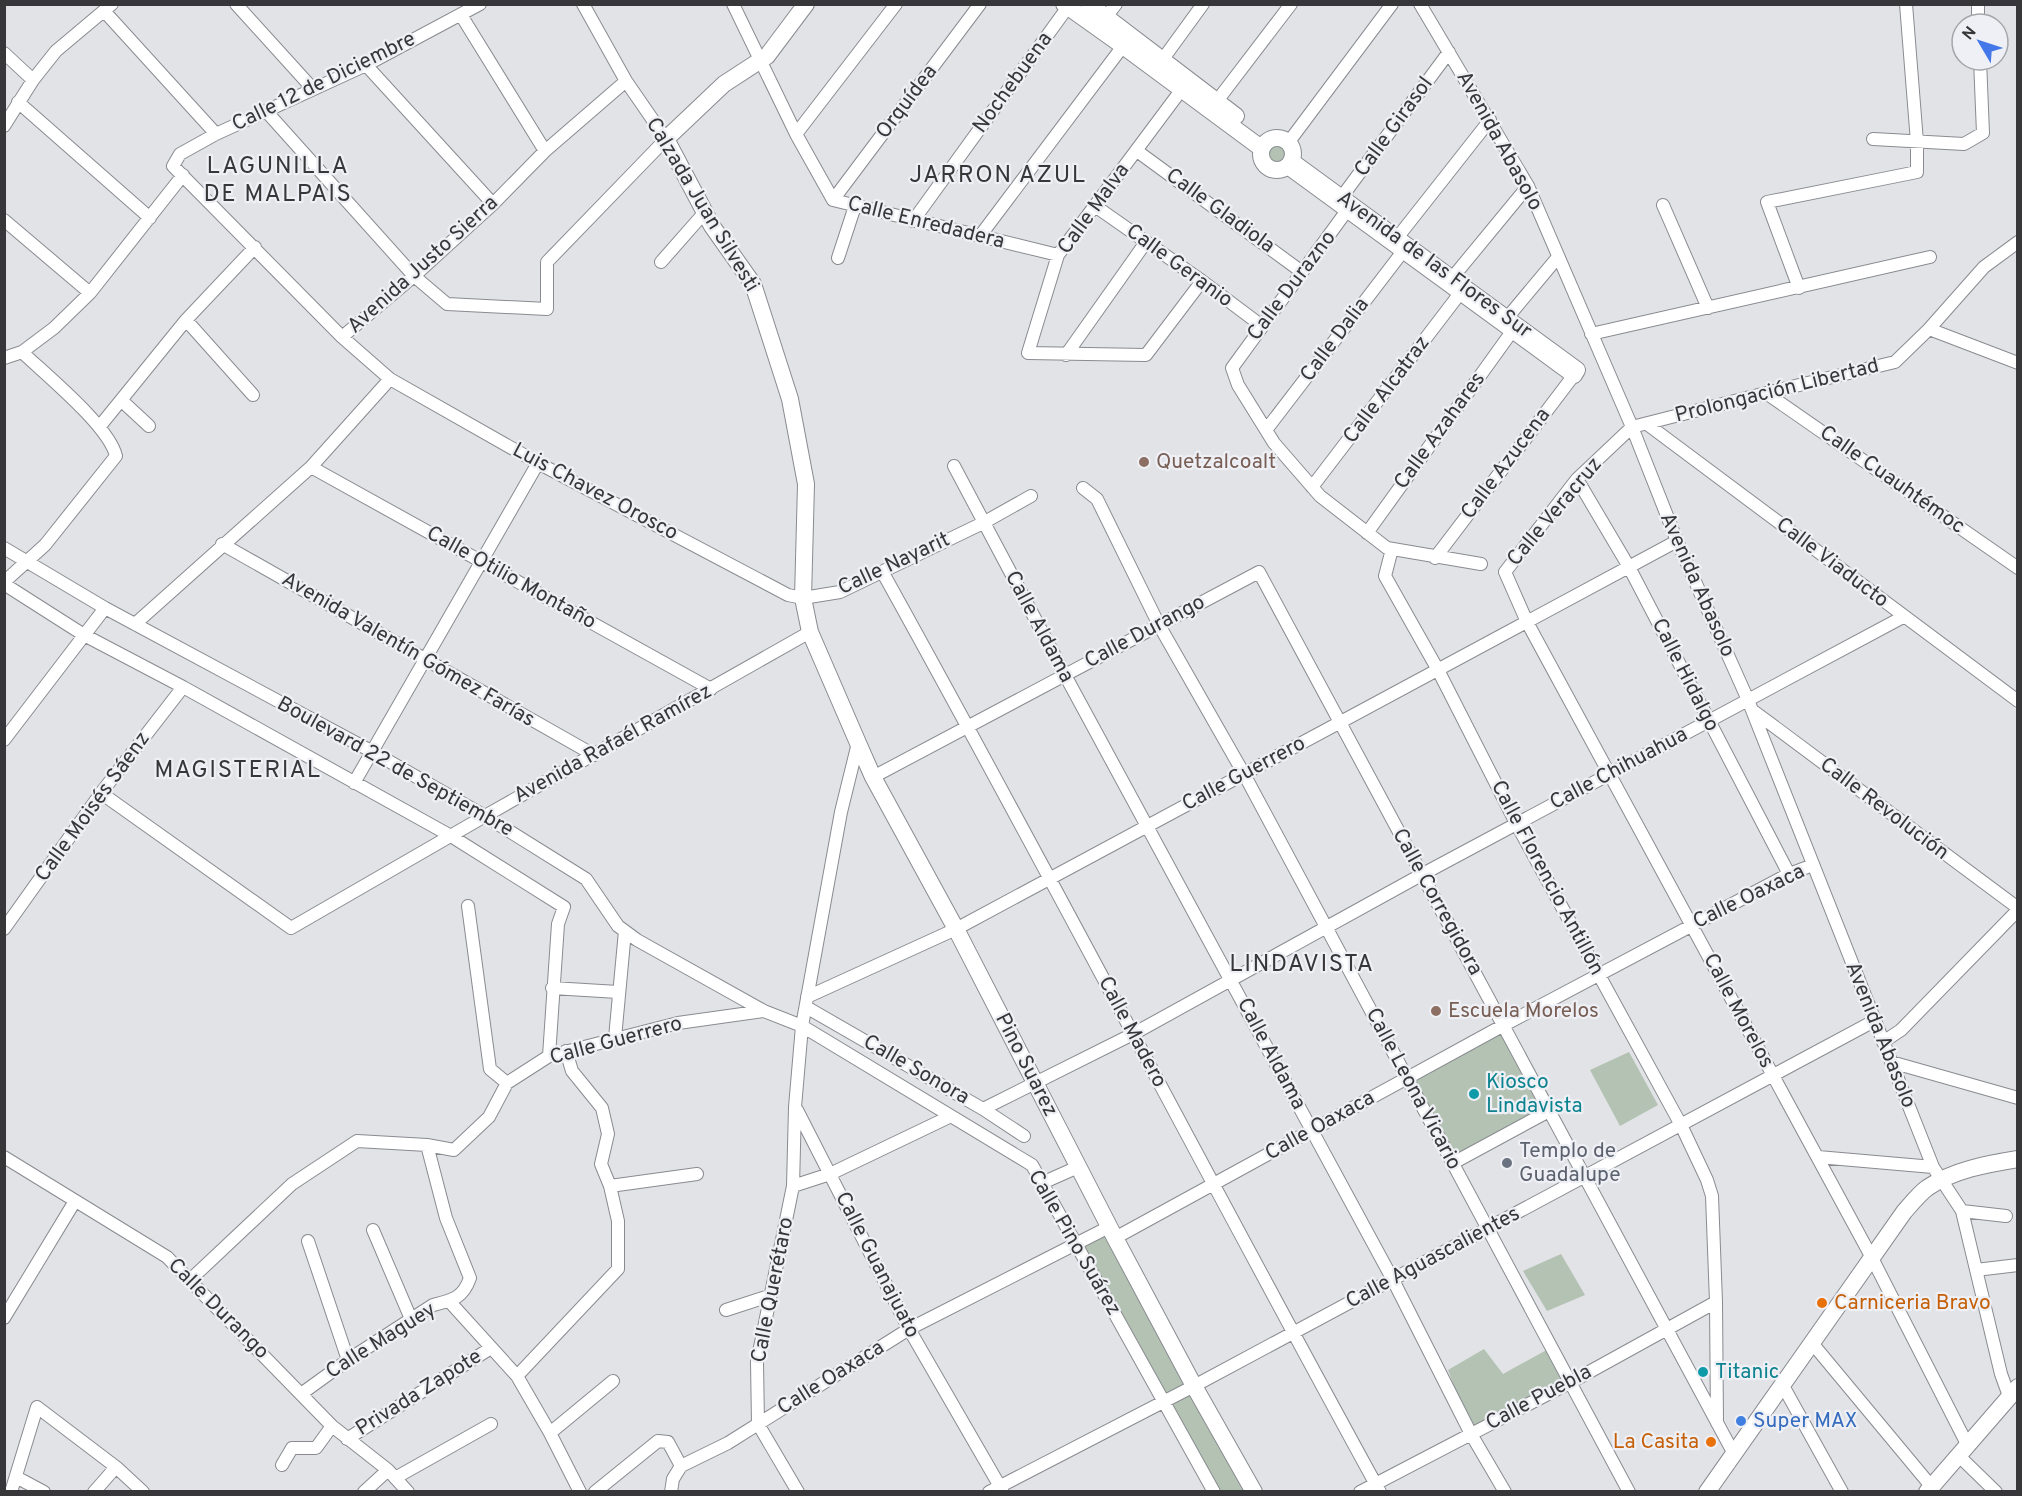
<svg xmlns="http://www.w3.org/2000/svg" width="2022" height="1496" font-family="Overpass,sans-serif">
  <style>
    .green { fill: #b3c2b3 }
    .lines { fill: none; stroke-linecap: round; stroke-linejoin: round }
    .street-casing { stroke: #898b90; stroke-width: 14 }
    .secondary-casing { stroke: #898b90; stroke-width: 18 }
    .street { stroke: #fff; stroke-width: 12 }
    .secondary { stroke: #fff; stroke-width: 16 }
    .education-dot { fill: #8d6e63; stroke: #eef0f5; stroke-width: 2 }
    .culture-dot { fill: #0f9aa8; stroke: #eef0f5; stroke-width: 2 }
    .worship-dot { fill: #6b7280; stroke: #eef0f5; stroke-width: 2 }
    .food-dot { fill: #e8710a; stroke: #eef0f5; stroke-width: 2 }
    .shop-dot { fill: #3f7fe0; stroke: #eef0f5; stroke-width: 2 }
    .labels { text-anchor: middle; dominant-baseline: central; stroke-width: 4.5; stroke-linejoin: round; paint-order: stroke }
    .street-label { font-size: 21px; fill: #373739; stroke: #eef0f5 }
    .education-label { font-size: 21px; fill: #785e54; stroke: #eef0f5; text-anchor: start }
    .culture-label { font-size: 21px; fill: #0d838f; stroke: #eef0f5; text-anchor: start }
    .worship-label { font-size: 21px; fill: #5b616d; stroke: #eef0f5; text-anchor: start }
    .food-label { font-size: 21px; fill: #c56008; stroke: #eef0f5; text-anchor: start }
    .shop-label { font-size: 21px; fill: #366cbe; stroke: #eef0f5; text-anchor: start }
    .quarter-label { font-size: 24px; letter-spacing: 1.5px; fill: #373739; stroke: #eef0f5 }
  </style>
  <rect width="100%" height="100%" fill="#e1e3e7"/>
  <!-- green -->
  <path class="green" d="M1287 142 1288 165H1264L1263 145Z
    M1503 1027 1549 1111 1453 1163 1408 1080Z
    M1629 1052 1658 1105 1620 1126 1590 1070Z
    M1109 1227 1254 1491H1214L1076 1244Z
    M1561 1254 1585 1295 1547 1311 1523 1271Z
    M1552 1347 1570 1381 1472 1434 1448 1370 1484 1349 1503 1374Z"/>
  <g class="lines">
    <!-- street casing -->
    <g class="street-casing">
      <path id="street" d="M236 4 313 89
        M480 4 366 65 216 134 180 154 173 166 342 337 390 379 538 463 788 595 803 598 840 592 983 523 1031 496
        M733 4 796 134 833 200 1058 255
        M1420 4 1528 186 1632 427 1677 541 1748 700 1933 1167 1962 1211 2001 1374 2009 1396
        M1978 4V24
        M105 12 216 134
        M461 15 545 151
        M1106 17 1116 4
        M4 53 33 80
        M1163 59 1203 4
        M366 65 493 204
        M1185 85 1058 255 1028 353 1146 355 1202 281
        M1217 101 1291 4
        M18 102 150 218
        M266 111 414 276 447 304 547 309V262L666 139 626 81 583 4
        M4 126 33 80 56 51 112 4
        M796 134 896 4
        M1873 139 1964 144 1983 133 1980 60
        M1288 143 1392 4
        M1137 151 1302 272
        M833 200 980 4
        M1338 202 1449 52
        M1351 205 1232 368 1238 385 1274 443 1320 496 1387 548 1481 564
        M1663 205 1708 308
        M1095 206 1202 281 1262 326
        M4 220 90 293
        M913 221 1070 4
        M980 236 1123 46
        M1397 238 1490 120
        M838 258 855 206
        M661 262 705 212
        M1448 283 1528 186
        M1799 288 1767 202 1917 172V142L1906 4
        M1507 318 1558 257
        M186 320 253 395
        M1929 329 2018 363
        M1591 334 1930 257
        M342 337 414 276 493 204 545 151 626 81
        M1066 355 1146 242
        M4 358 22 352 54 328 90 293 183 175
        M1766 393 2018 568
        M121 400 149 426
        M1647 424 2018 701
        M100 426 186 320 255 247
        M1266 430 1404 250
        M954 466 1065 675 1393 1280 1471 1434 1505 1492
        M311 467 711 689
        M1577 479 1629 567 1789 874
        M1312 487 1461 292
        M1083 488 1097 499 1159 625 1244 774 1629 1492
        M1367 533 1513 330
        M222 544 594 755
        M4 548 105 608 371 751 485 816 586 879 618 926 637 940 764 1011
        M1392 549 1385 576 1438 670 1516 823 1681 1125 1707 1180 1712 1196 1716 1302 1717 1423
        M1435 558 1574 375
        M883 573C1052 877 1212 1186 1380 1492
        M4 582 45 545 116 456C109 426 46 375 22 352
        M4 584 84 635 183 687 451 836 564 907 558 924 549 1056
        M135 624 311 467 390 379
        M1752 710 2018 908
        M4 740 105 608
        M873 777 1259 572 1734 1454
        M354 783 538 463
        M101 793 291 928 485 816 810 632
        M468 906 490 1069 507 1083
        M4 929 101 793 183 687
        M552 988 618 992
        M807 997 956 929 1677 541
        M806 1007 983 1109 1024 1136
        M615 1038 625 931
        M1883 1042 1901 1030 2018 910
        M1891 1062 2018 1098
        M983 1109 1133 1034 1421 875 1903 617
        M797 1110 909 1329 1002 1490
        M4 1157 167 1257 332 1426 388 1470 408 1492
        M1818 1157 1933 1167
        M1453 1163 1549 1111
        M1042 1183 1078 1167
        M610 1186 697 1174
        M793 1186 830 1174 949 1117
        M1962 1211 2006 1216
        M373 1230 411 1319
        M1115 1238 1504 1025 1789 874 1813 865
        M308 1241 348 1360
        M1976 1270 2018 1265
        M190 1280 292 1184 357 1141 427 1145 454 1150 489 1117 507 1083 549 1056 678 1023 764 1011 802 1026 1032 1165 1214 1492
        M449 1301 517 1376 550 1433 580 1492
        M726 1310 769 1296
        M4 1318 75 1201
        M1812 1343 1931 1486
        M517 1376 618 1269V1221L610 1186 601 1164 608 1134 602 1108 572 1071 566 1051
        M1782 1384 1842 1492
        M301 1394 348 1360 433 1305C453 1300 463 1298 470 1278L446 1218 427 1145
        M550 1433 613 1381
        M347 1439 491 1348
        M1967 1444 1872 1258 1527 622 1505 572 1577 479 1632 427 1766 393 1895 362 1929 329 1984 267 2018 242
        M1958 1455 1996 1492
        M282 1465 292 1448H316L332 1426
        M681 1466 728 1443 909 1329 1109 1227
        M16 1477 44 1492
        M395 1478 491 1424
        M11 1492 37 1407 116 1467 143 1492
        M94 1492 116 1467
        M364 1492 388 1470
        M595 1492 658 1441 668 1442 681 1466
        M671 1492 673 1479 681 1466
        M798 1492 758 1424 757 1362 793 1186 795 1107 802 1026 841 812 858 743
        M989 1492 1194 1386 1874 1021
        M1360 1492 1571 1382 1716 1302"/>
    </g>
    <!-- secondary casing -->
    <g class="secondary-casing">
      <path id="secondary" d="M806 4 767 56 724 84 666 139 712 226 753 284 790 399 806 484 803 598 810 632 858 743 873 777 956 929 1115 1238 1194 1386 1254 1492
        M1064 4 1123 46 1261 148
        M1089 4 1236 116
        M1261 154a16 16 0 1 1 32 0a16 16 0 1 1-32 0Z
        M1288 166 1574 375 1577 370 1291 161
        M1707 1492 1904 1212C1911 1204 1919 1194 1927 1188 1953 1170 1987 1164 2018 1159
        M1927 1492 2018 1387"/>
    </g>
    <!-- street -->
    <use href="#street" class="street"/>
    <!-- secondary -->
    <use href="#secondary" class="secondary"/>
  </g>
  <!-- markers -->
  <g class="education-dot">
    <circle cx="1144" cy="462" r="6"/>
    <circle cx="1436" cy="1011" r="6"/>
  </g>
  <g class="culture-dot">
    <circle cx="1474" cy="1094" r="6"/>
    <circle cx="1703" cy="1372" r="6"/>
  </g>
  <circle class="worship-dot" cx="1507" cy="1163" r="6"/>
  <g class="food-dot">
    <circle cx="1822" cy="1303" r="6"/>
    <circle cx="1711" cy="1442" r="6"/>
  </g>
  <circle class="shop-dot" cx="1741" cy="1421" r="6"/>
  <g class="labels">
    <!-- street labels -->
    <g class="street-label">
      <text transform="translate(324 82) rotate(-26)">Calle 12 de Diciembre</text>
      <text transform="translate(1013 83) rotate(-54)">Nochebuena</text>
      <text transform="translate(907 102) rotate(-53)">Orquídea</text>
      <text transform="translate(1394 127) rotate(-54)">Calle Girasol</text>
      <text transform="translate(1499 141) rotate(61)">Avenida Abasolo</text>
      <text transform="translate(702 205) rotate(59)">Calzada Juan Silvesti</text>
      <text transform="translate(1094 209) rotate(-54)">Calle Malva</text>
      <text transform="translate(1220 211) rotate(36)">Calle Gladiola</text>
      <text transform="translate(926 223) rotate(14)">Calle Enredadera</text>
      <text transform="translate(423 265) rotate(-42)">Avenida Justo Sierra</text>
      <text transform="translate(1434 265) rotate(36)">Avenida de las Flores Sur</text>
      <text transform="translate(1179 266) rotate(36)">Calle Geranio</text>
      <text transform="translate(1292 286) rotate(-53)">Calle Durazno</text>
      <text transform="translate(1335 340) rotate(-53)">Calle Dalia</text>
      <text transform="translate(1387 390) rotate(-53)">Calle Alcatraz</text>
      <text transform="translate(1777 391) rotate(-14)">Prolongación Libertad</text>
      <text transform="translate(1440 431) rotate(-54)">Calle Azahares</text>
      <text transform="translate(1506 464) rotate(-53)">Calle Azucena</text>
      <text transform="translate(1892 480) rotate(35)">Calle Cuauhtémoc</text>
      <text transform="translate(595 492) rotate(28)">Luis Chavez Orosco</text>
      <text transform="translate(1555 512) rotate(-50)">Calle Veracruz</text>
      <text transform="translate(1832 563) rotate(37)">Calle Viaducto</text>
      <text transform="translate(894 564) rotate(-25)">Calle Nayarit</text>
      <text transform="translate(511 578) rotate(29)">Calle Otilio Montaño</text>
      <text transform="translate(1697 585) rotate(66)">Avenida Abasolo</text>
      <text transform="translate(1039 627) rotate(62)">Calle Aldama</text>
      <text transform="translate(1145 632) rotate(-28)">Calle Durango</text>
      <text transform="translate(408 650) rotate(30)">Avenida Valentín Gómez Farías</text>
      <text transform="translate(1685 675) rotate(63)">Calle Hidalgo</text>
      <text transform="translate(613 744) rotate(-29)">Avenida Rafaél Ramírez</text>
      <text transform="translate(395 767) rotate(29)">Boulevard 22 de Septiembre</text>
      <text transform="translate(1619 769) rotate(-28)">Calle Chihuahua</text>
      <text transform="translate(1244 774) rotate(-28)">Calle Guerrero</text>
      <text transform="translate(93 807) rotate(-54)">Calle Moisés Sáenz</text>
      <text transform="translate(1884 809) rotate(37)">Calle Revolución</text>
      <text transform="translate(1547 878) rotate(62)">Calle Florencio Antillón</text>
      <text transform="translate(1749 897) rotate(-26)">Calle Oaxaca</text>
      <text transform="translate(1437 902) rotate(61)">Calle Corregidora</text>
      <text transform="translate(1738 1011) rotate(62)">Calle Morelos</text>
      <text transform="translate(1132 1032) rotate(62)">Calle Madero</text>
      <text transform="translate(1880 1035) rotate(68)">Avenida Abasolo</text>
      <text transform="translate(616 1041) rotate(-15)">Calle Guerrero</text>
      <text transform="translate(1271 1054) rotate(62)">Calle Aldama</text>
      <text transform="translate(1026 1065) rotate(63)">Pino Suarez</text>
      <text transform="translate(916 1070) rotate(30)">Calle Sonora</text>
      <text transform="translate(1413 1089) rotate(62)">Calle Leona Vicario</text>
      <text transform="translate(1320 1126) rotate(-29)">Calle Oaxaca</text>
      <text transform="translate(1074 1243) rotate(60)">Calle Pino Suárez</text>
      <text transform="translate(1433 1258) rotate(-28)">Calle Aguascalientes</text>
      <text transform="translate(877 1265) rotate(63)">Calle Guanajuato</text>
      <text transform="translate(773 1290) rotate(-79)">Calle Querétaro</text>
      <text transform="translate(218 1309) rotate(45)">Calle Durango</text>
      <text transform="translate(381 1341) rotate(-32)">Calle Maguey</text>
      <text transform="translate(831 1378) rotate(-32)">Calle Oaxaca</text>
      <text transform="translate(419 1393) rotate(-32)">Privada Zapote</text>
      <text transform="translate(1539 1398) rotate(-28)">Calle Puebla</text>
    </g>
    <!-- education labels -->
    <g class="education-label">
      <text x="1156" y="462">Quetzalcoalt</text>
      <text x="1448" y="1011">Escuela Morelos</text>
    </g>
    <!-- culture labels -->
    <g class="culture-label">
      <text x="1486" y="1082">Kiosco<tspan x="1486" dy="24">Lindavista</tspan></text>
      <text x="1715" y="1372">Titanic</text>
    </g>
    <!-- worship labels -->
    <g class="worship-label">
      <text x="1519" y="1151">Templo de<tspan x="1519" dy="24">Guadalupe</tspan></text>
    </g>
    <!-- food labels -->
    <g class="food-label">
      <text x="1834" y="1303">Carniceria Bravo</text>
      <text x="1699" y="1442" text-anchor="end">La Casita</text>
    </g>
    <!-- shop labels -->
    <g class="shop-label">
      <text x="1753" y="1421">Super MAX</text>
    </g>
    <!-- quarter labels -->
    <g class="quarter-label">
      <text x="278" y="167">LAGUNILLA<tspan x="278" dy="28">DE MALPAIS</tspan></text>
      <text x="998" y="176">JARRON AZUL</text>
      <text x="238" y="771">MAGISTERIAL</text>
      <text x="1302" y="965">LINDAVISTA</text>
    </g>
  </g>
  <!-- border -->
  <rect width="2022" height="1496" fill="none" stroke="#373739" stroke-width="12"/>
  <!-- north arrow -->
  <g transform="translate(1980 42) rotate(309)"><circle r="28" fill="#eef0f5" stroke="#a5a6aa" stroke-width="1.5"/>
  <path d="M0-4.5L10 22L0 15L-10 22Z" fill="#4477e8"/>
  <text y="-9" font-size="16" font-weight="bold" text-anchor="middle" fill="#373739">N</text>
  </g>
</svg>
